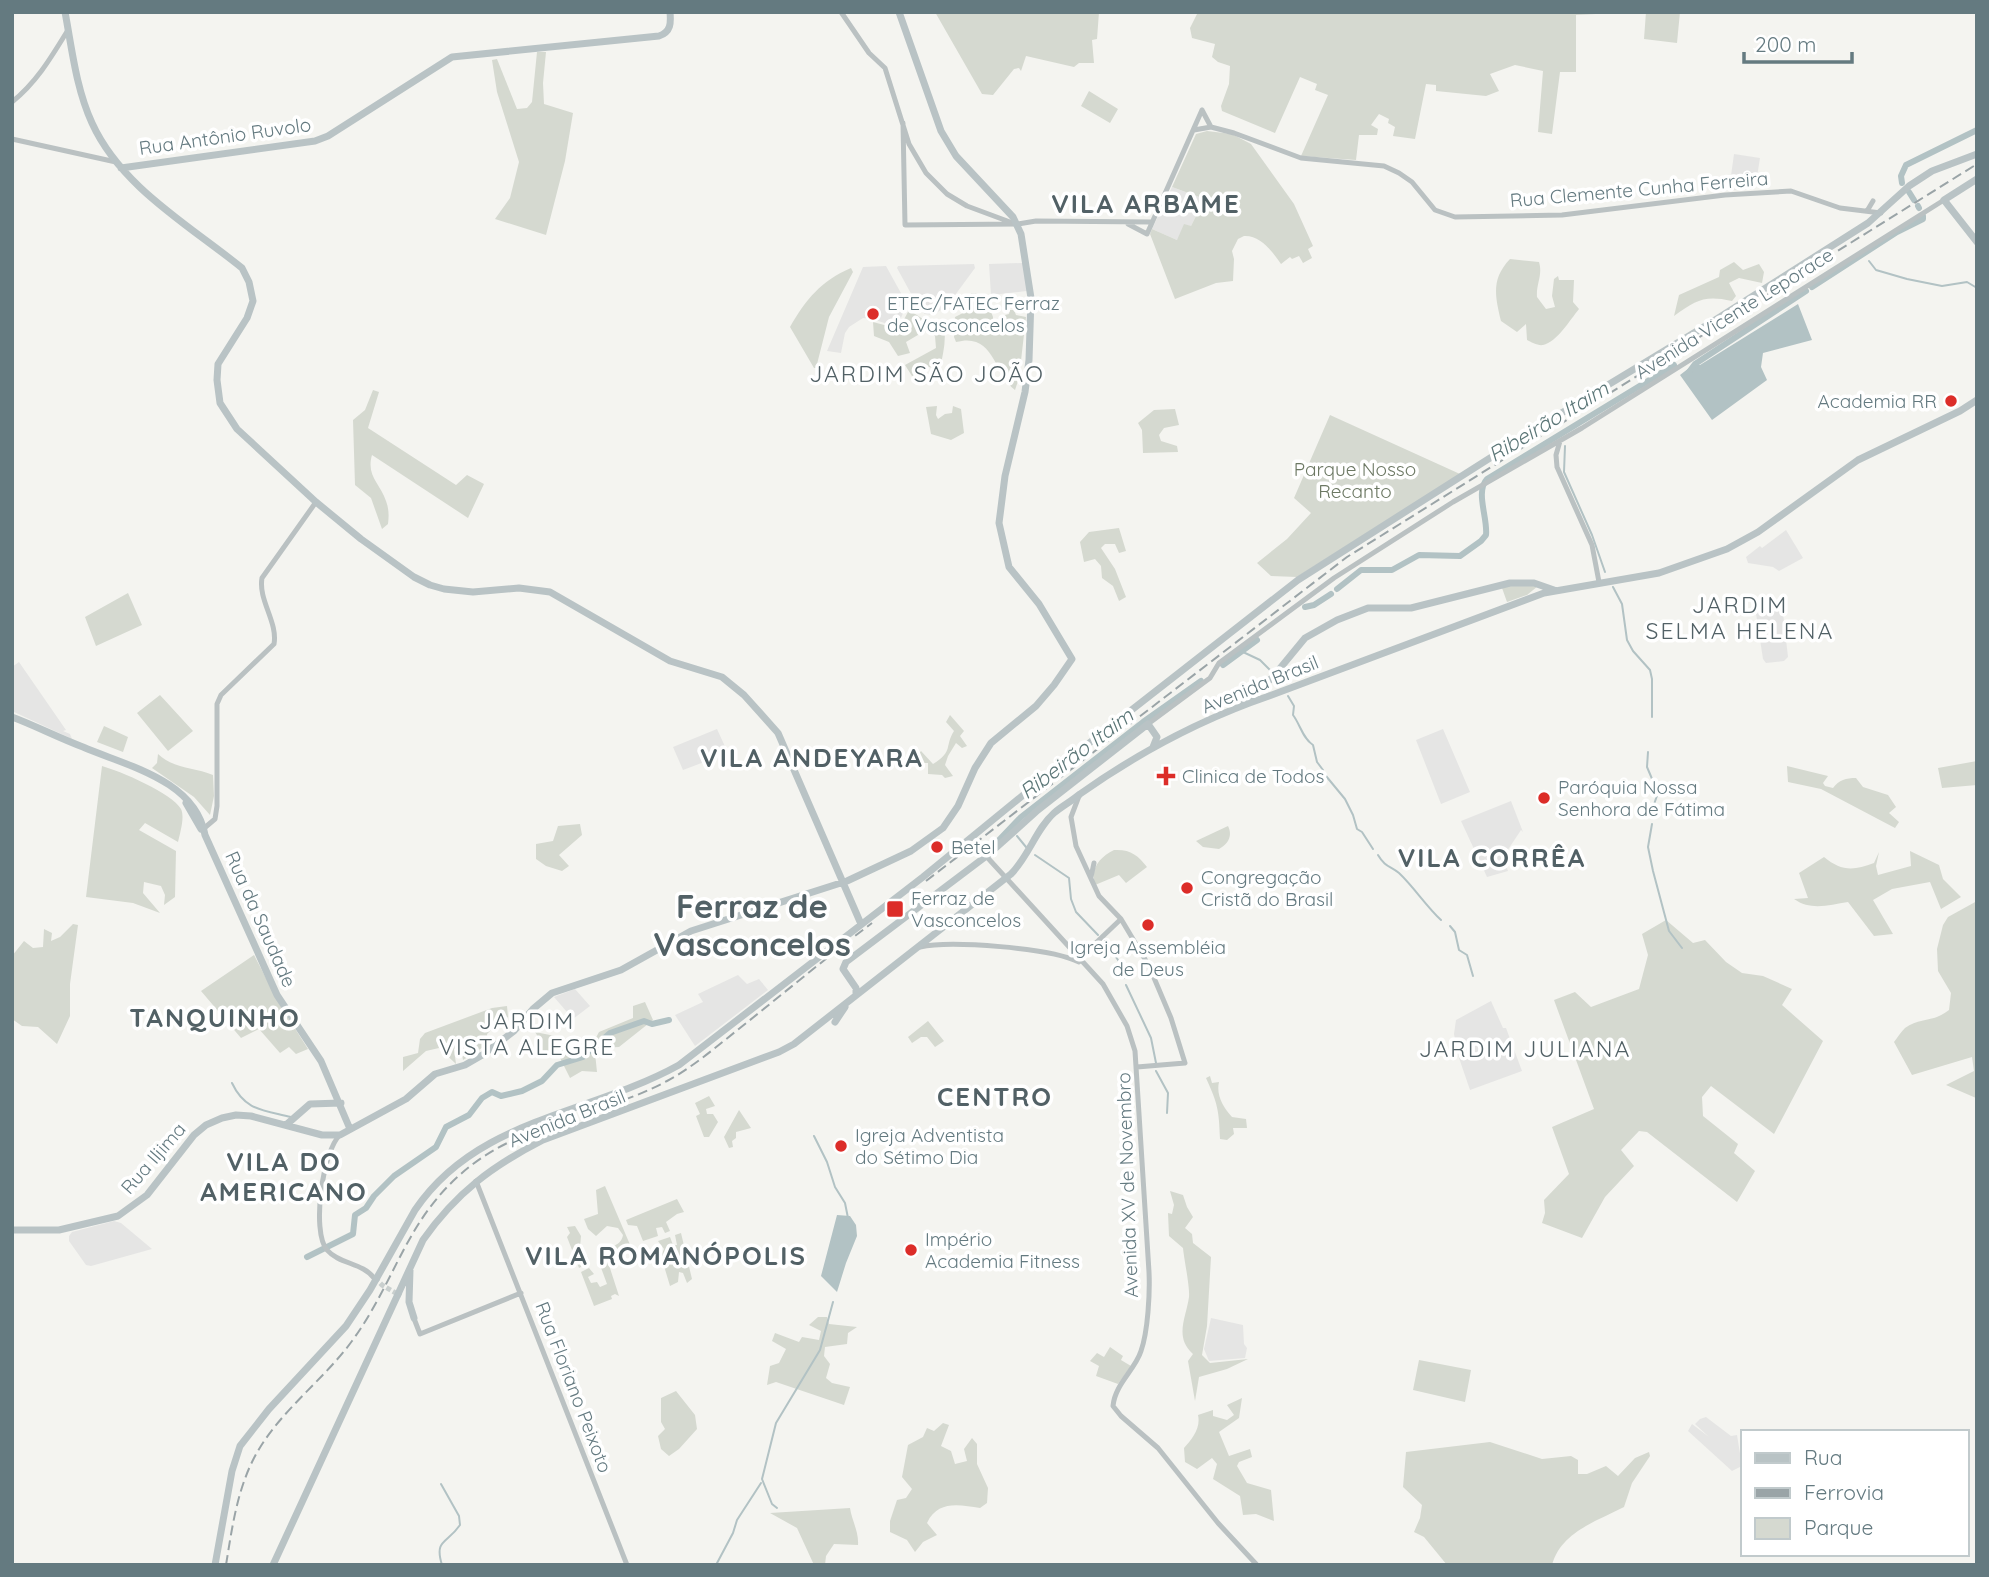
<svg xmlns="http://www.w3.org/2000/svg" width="1989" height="1577" font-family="Quicksand,sans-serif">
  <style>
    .built { fill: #e5e5e4 }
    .green { fill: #d5d9d0 }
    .water { fill: #b2c2c4 }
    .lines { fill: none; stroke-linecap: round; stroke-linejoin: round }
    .stream { stroke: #b2c2c4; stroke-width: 2 }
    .river { stroke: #b2c2c4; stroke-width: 6 }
    .minor-tunnel { stroke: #c9cfce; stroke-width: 5; stroke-dasharray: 5 2.5; stroke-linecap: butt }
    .minor { stroke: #bac1c2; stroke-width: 5 }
    .major { stroke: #b9c3c5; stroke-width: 7 }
    .rail { stroke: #9aa4a7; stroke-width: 2; stroke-dasharray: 10 5; stroke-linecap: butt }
    .poi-dot { fill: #dc2d29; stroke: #fff; stroke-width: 2.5 }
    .labels { text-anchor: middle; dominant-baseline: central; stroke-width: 7; stroke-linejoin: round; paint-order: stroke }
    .street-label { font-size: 19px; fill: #647a80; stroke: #fff }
    .poi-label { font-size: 19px; fill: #647a80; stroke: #fff; text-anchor: start }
    .park-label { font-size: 19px; fill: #6c7863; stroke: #fff }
    .water-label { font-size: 21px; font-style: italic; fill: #5b7677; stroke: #fff }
    .quarter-label { font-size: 23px; letter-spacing: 2px; fill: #526166; stroke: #fff }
    .district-label { font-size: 26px; font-weight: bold; letter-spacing: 2px; fill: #526166; stroke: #fff }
    .town-label { font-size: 33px; font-weight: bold; fill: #526166; stroke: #fff }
  </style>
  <rect width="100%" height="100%" fill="#f4f4f0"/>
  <!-- built -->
  <path class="built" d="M1734 154 1760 158 1755 189 1729 190Z
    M1172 187 1202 198 1200 208 1191 226 1177 240 1152 229Z
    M1022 263 1025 265 1027 291 991 295 989 264Z
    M974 264 975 268 947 306 933 315 925 314 920 310 897 268 898 266Z
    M886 266 907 304 897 327 872 319 863 318 849 327 845 333 841 353 827 351 863 267Z
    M1786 530 1803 558 1779 571 1773 567 1748 563 1746 557 1760 546 1762 548Z
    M1782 604 1788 657 1784 661 1766 663 1763 659 1755 607Z
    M19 662 66 730 63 731 70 734 72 739 12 711V667Z
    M717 729 728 753 683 770 673 747Z
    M1443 729 1470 792 1441 804 1416 740Z
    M1511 801 1523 832 1521 830 1503 857 1508 871 1487 877 1461 821Z
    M738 975 747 984 759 979 768 990 695 1046 675 1015 703 1002 698 994Z
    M575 989 590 1006 573 1019 554 997Z
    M1491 1001 1503 1028H1506L1522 1071 1470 1090 1458 1055 1454 1034 1456 1020Z
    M114 1221 121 1223 152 1249 91 1266 86 1265 69 1241V1236L72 1232Z
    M1211 1318 1243 1325 1244 1344 1247 1348 1245 1358 1209 1361 1204 1349Z
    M1706 1417 1731 1436 1737 1435 1742 1466 1732 1471 1688 1431 1692 1424 1709 1437 1695 1424 1700 1419Z"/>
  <!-- green -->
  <path class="green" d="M935 12H1099L1097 39 1092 40 1094 63H1079L1074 67 1026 56 1021 71 1019 68 1014 69 993 95 982 94Z
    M1198 12H1635L1576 15V72H1560L1552 134 1538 132 1543 71 1515 65 1490 74 1499 91 1486 96 1436 91V85L1426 84 1415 139 1393 136 1395 127 1388 123 1389 119 1379 114 1371 125 1378 129 1377 135H1359L1356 160 1301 156 1328 95 1315 90 1317 84 1300 77 1275 133 1222 111 1221 106 1229 84 1230 66 1218 62 1212 57 1215 44 1192 38 1190 28Z
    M1646 12H1680L1677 43 1644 39Z
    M537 52H546L543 83 544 104 573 113 565 161 546 235 495 219 510 198 519 162 497 92 492 60 497 59 517 109 527 108 532 102Z
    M1089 91 1118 109 1110 123 1081 106Z
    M1207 131 1232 134 1251 144 1294 204 1313 246 1308 249 1312 258 1303 263 1299 256 1292 259 1290 257 1281 264C1272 251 1260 235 1244 236L1238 239 1232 251 1234 259 1233 281 1216 283 1175 299 1150 234 1152 229 1177 240 1184 224 1191 226 1200 208 1197 206 1202 198 1172 187 1196 134Z
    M1510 259 1539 262C1543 275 1536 284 1537 297L1546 309 1555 307 1552 296 1554 279 1558 276 1559 280H1574L1573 302 1579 309C1570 320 1557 342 1543 345 1538 346 1531 342 1527 340L1526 324 1517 332 1501 321C1495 296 1491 279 1510 259Z
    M1734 262 1743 270 1759 264 1764 272 1762 283 1739 278 1729 283 1736 296 1732 301C1704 295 1697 300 1674 316L1679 295 1719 277 1720 270Z
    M851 268 853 272 829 317 816 368H814L790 327C806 299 821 281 851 268Z
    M971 293 985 295 993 317V330L1002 335 1005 331 1001 325V316L1009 314 1010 310H1014L1016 315 1026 317 1019 378 1015 390C993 372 994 332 956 342L954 337 955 317 963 313Z
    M909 310 926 321 942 320C948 336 943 353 940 369L929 367 920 369 927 380 917 384 905 365 936 348 935 336 930 331 923 332 906 342 910 353 898 356 889 342 874 336 873 322 899 329Z
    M373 390 379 392 368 428 456 485 467 475 484 484 468 518 372 455C366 476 380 483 386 501 389 509 389 516 388 524L382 529 371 498 355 485 353 420 365 410Z
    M937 406 936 415 938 419 945 414 952 413 953 406 961 409 964 433 951 440 931 434 926 407Z
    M1175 409 1179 425 1164 428 1159 435 1161 441 1177 446 1178 452 1143 453 1142 430 1138 423 1154 410Z
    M1330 415 1460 474 1297 577 1271 576 1257 563 1287 539 1311 513 1294 498Z
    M1119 528 1126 551 1119 553 1115 544H1105L1101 548 1115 569 1126 597 1119 601 1113 586 1102 578 1101 566 1095 559 1084 562 1080 542 1089 532Z
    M1507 586H1538L1527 595 1507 602 1502 588Z
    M128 593 142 625 96 646 85 617Z
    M160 695 193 731 168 751 137 713Z
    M950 715 964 731 960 736 967 746 962 748 956 743 948 756 945 765 953 776 945 778 942 775 928 774V763H920L915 758 921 751 933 764C954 751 944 747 954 731L946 722Z
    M104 726 128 737 123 752 97 742Z
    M158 754C174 769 194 767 213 775L214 796 210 815 194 797 152 768 157 763Z
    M1977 761V785L1942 788 1938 768Z
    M102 766C120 771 172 793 181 809 185 817 180 833 178 842L145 823 139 830 176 851 175 897 164 905 165 895 161 886 144 882 143 893 160 913 133 903 86 897Z
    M1787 766 1828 776 1823 783 1825 786 1833 788C1839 780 1846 778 1856 778L1863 787 1888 795 1896 807 1889 813 1899 822 1895 828 1821 789 1788 782Z
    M580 824 582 835 559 855 569 866 562 871 546 866 536 859V844L553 841 558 826Z
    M1228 826C1233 836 1228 844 1219 849L1203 847 1196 841Z
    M1114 850C1130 849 1138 855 1147 867L1126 883 1119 875 1095 885C1090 868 1100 857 1114 850Z
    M1910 851 1939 865 1943 879 1961 897 1941 909 1930 882 1892 889 1873 900 1893 934 1874 936 1848 902C1829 905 1811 911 1794 899L1808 898 1799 873 1824 857C1841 871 1853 871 1874 863L1879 852 1876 866 1878 875 1911 866Z
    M1977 901V1096L1976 1098 1946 1085 1974 1071 1972 1057 1912 1075 1894 1042C1897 1038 1901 1032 1905 1028 1920 1017 1933 1023 1949 1010L1951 993 1938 971 1937 949 1943 925 1948 917Z
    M1666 920 1693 943 1705 940 1726 962 1742 973 1763 976 1792 989 1782 1005 1823 1041 1774 1134 1711 1086 1702 1097 1703 1116 1738 1144 1734 1153 1755 1171 1737 1202 1647 1132 1639 1131 1621 1150 1634 1166 1605 1197 1582 1238 1542 1223 1545 1213 1544 1200 1569 1174 1552 1127 1594 1109 1554 1000 1575 992 1591 1007 1639 989 1648 955 1642 934Z
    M73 924 78 925 70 984V1016L57 1044 38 1027 22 1026 12 1019V956L24 941 33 948 43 947 44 929 52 933 51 941 60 937Z
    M254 955 280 1005 308 1049 296 1054 289 1047 280 1053 259 1029 241 1038 201 991Z
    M645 1002 653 1020 619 1047 600 1048 595 1053 597 1072 582 1071 570 1078 560 1058 540 1053 542 1043 535 1032 560 1037 582 1055 592 1045 599 1032 633 1018V1006Z
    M507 1006 508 1017 497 1024 487 1034 488 1044 463 1060 461 1047 454 1049 456 1064 439 1048 426 1051 403 1071V1057L418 1053 420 1039 425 1033 492 1008Z
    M928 1021 944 1041 935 1047 927 1037H921L912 1043 908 1037Z
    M1210 1076 1212 1083 1219 1082C1216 1095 1223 1107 1232 1117L1246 1119 1247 1128H1233L1234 1134 1227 1140 1220 1139C1219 1111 1218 1104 1206 1078Z
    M709 1096 715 1106 706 1109 707 1114H713L718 1122 709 1137H704L696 1116 700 1114 695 1103Z
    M739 1110 751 1128 736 1132V1138L732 1141 733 1147 729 1148 724 1137Z
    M605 1186 631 1247 604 1259 601 1249C611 1247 621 1246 623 1235L618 1228 607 1226 596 1236 588 1229 584 1219 598 1214 596 1190Z
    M1170 1191 1183 1195 1187 1207 1193 1217 1185 1228 1192 1234 1193 1243 1211 1257 1207 1326 1202 1355 1210 1363 1248 1359 1227 1369 1199 1377 1195 1401 1188 1361 1193 1354C1174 1337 1186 1318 1189 1297 1190 1287 1184 1259 1183 1248L1169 1236 1168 1213 1172 1214 1174 1205Z
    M677 1199 684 1212 677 1214 666 1222 670 1231 665 1233 662 1227 656 1228 658 1236 643 1241 637 1226 628 1225 626 1220Z
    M575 1226 581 1236 580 1248 588 1257 589 1263 579 1268 567 1237 570 1233 567 1227Z
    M681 1233 692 1279 687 1283 683 1273 679 1272 678 1282 670 1286 661 1256 664 1249 658 1241 670 1237 673 1245H677L675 1235Z
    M608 1262 619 1296 615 1294 611 1296 612 1299 594 1306 581 1272 589 1268 594 1274 588 1277 591 1283 597 1282 600 1287 607 1284 600 1265Z
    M818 1317H827L829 1324 857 1327 848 1333 847 1344 825 1347 824 1356 830 1364 826 1378 832 1383 850 1387 844 1405 776 1382 767 1385 770 1366 779 1363 786 1349 772 1341 775 1333 799 1342 802 1337 819 1340 821 1331 809 1325Z
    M1110 1347 1123 1356 1121 1360 1131 1366 1118 1384 1096 1376 1099 1366 1090 1361 1097 1353 1104 1357Z
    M1419 1360 1471 1370 1465 1402 1413 1390Z
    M676 1391 695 1415 697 1429 679 1449 669 1456 661 1449 658 1436 665 1429 661 1422V1398Z
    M1242 1398 1239 1418 1219 1432 1229 1456 1250 1449 1252 1457 1239 1462 1237 1466 1247 1483 1271 1490 1274 1521 1256 1514 1243 1515 1240 1496 1213 1479 1217 1464 1212 1458 1197 1469 1185 1462 1184 1448C1192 1439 1201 1428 1198 1415L1213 1410V1416L1227 1420 1234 1415 1227 1405Z
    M943 1423 949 1425 941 1446 951 1451 955 1464 967 1461 964 1449 972 1438 977 1444V1464L988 1488 987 1503 980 1508C959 1505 938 1500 927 1523L937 1535 923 1542 915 1552 907 1540 890 1532V1521L897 1500 906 1498 912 1489 902 1477 908 1445 923 1437 927 1428 934 1431Z
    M1490 1442 1542 1459 1571 1456 1578 1460V1474H1587L1606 1466 1618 1476 1635 1458 1649 1452 1650 1456 1632 1483 1624 1507C1597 1521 1561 1532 1552 1565H1447L1424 1537 1414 1532 1420 1518 1422 1505 1403 1487 1406 1452Z
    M850 1508C852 1521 859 1532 858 1545L834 1544 826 1556 825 1565H814L797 1528 770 1513Z"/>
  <!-- water -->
  <path class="water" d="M1798 304 1812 340 1763 353 1761 367 1767 380 1712 420 1680 375 1693 365H1700Z
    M837 1215 850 1216 856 1225 857 1236 846 1263 837 1292 821 1276Z"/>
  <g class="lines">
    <!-- stream -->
    <path class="stream" d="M1869 261 1876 270 1907 279 1942 286 1967 282 1977 288
      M1565 446 1564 472 1592 535 1605 572
      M1613 587 1622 604 1627 640 1633 651 1650 670 1652 679V717
      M1243 652 1260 660 1271 671
      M1288 696 1294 706 1293 715C1300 724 1303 739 1313 745L1317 762 1323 770
      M1648 752 1647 767 1658 793 1653 807
      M1326 776 1345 799 1353 815 1357 829 1362 832 1373 849
      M1652 824 1648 847 1653 871 1669 931 1682 948
      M1017 836 1026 847
      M1035 855 1069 878 1071 899 1076 912 1098 935
      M1378 855C1385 867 1390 866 1399 873 1413 886 1426 906 1441 920
      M1450 926 1455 932 1459 950 1467 955 1473 976
      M1104 941 1121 964 1124 978
      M1126 985 1151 1038 1156 1063
      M1156 1071 1168 1093 1167 1113
      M232 1083C245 1111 264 1110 291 1117
      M814 1136 827 1162 835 1187 845 1203 848 1218
      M441 1484 459 1516 460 1525C447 1544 434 1539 442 1565
      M777 1508 772 1504 762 1479 776 1423 820 1350 833 1302
      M716 1565 733 1533 737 1520 761 1483"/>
    <!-- river -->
    <path class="river" d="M1902 183 1901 176 1906 165 1977 130
      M1909 192 1914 200
      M1918 206 1919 208
      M1812 287 1897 232 1923 219V216
      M1689 372 1695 364 1806 291
      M1337 589 1361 570H1392L1419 555 1460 556 1481 541 1486 535C1488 518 1475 492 1487 479L1674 365
      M1305 607 1314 605 1331 594
      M1223 665 1257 640
      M973 846 979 848 990 846 998 841 1021 817 1143 722 1201 681
      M307 1257 353 1234 355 1215 366 1208 374 1196 394 1176 436 1147 446 1127 469 1115 482 1098 492 1092 501 1096 522 1091 542 1081 557 1065 583 1057 610 1033 644 1021 652 1024 669 1020"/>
    <!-- minor-tunnel -->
    <path class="minor-tunnel" d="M375 1278 382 1285 401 1296"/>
    <!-- minor -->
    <path class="minor" d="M841 12 869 53 885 68 909 144 926 173 947 194 967 206 1010 222
      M12 102C37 82 52 56 68 30
      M1202 110 1211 127
      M903 123 905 225 1018 224 1036 221 1151 222
      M1194 130 1211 127 1234 133 1301 158 1384 166 1399 173 1412 182 1435 210 1455 217 1562 215 1725 195 1791 191 1840 208 1881 213
      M12 139 116 162
      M1867 211 1873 201
      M1128 224 1147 234 1202 110
      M1560 441 1556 455 1557 467 1592 545 1599 582
      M1148 724 1210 678 1219 663 1334 578 1453 502 1582 428 1944 200
      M1079 796 1071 817 1076 846 1099 896 1121 919 1149 966 1171 1018 1185 1063 1137 1067
      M202 830 215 819 217 806V704L221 695 274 644C278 622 258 600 262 578L316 502
      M986 856 1103 984 1127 1026 1135 1051 1149 1272C1150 1293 1148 1331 1141 1351 1135 1370 1115 1384 1113 1406L1121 1416 1158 1448 1218 1523 1257 1565
      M1091 877 1094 863
      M920 947C950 940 1051 948 1079 962
      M1079 959 1121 919
      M340 1135C323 1150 311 1231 327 1250 339 1264 363 1263 374 1278
      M476 1181 627 1565
      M413 1316 420 1334 521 1293"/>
    <!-- major -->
    <path class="major" d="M65 12C72 49 76 88 92 123 121 187 189 225 242 268L249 282 253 301 247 318 218 364 217 380 220 403 237 429 316 502 361 539 414 577 430 585 444 589 473 592 519 588 550 592 670 661 722 677 744 695 778 733 861 924
      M121 168 315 141 328 136 452 57 659 36C671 32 671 23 670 12
      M1977 179 1944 200 1977 242
      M1244 701 1272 678 1305 638 1337 620 1368 608H1411L1510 583H1534L1554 590
      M12 717C36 726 59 738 83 747 127 766 195 780 205 835L277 995 321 1061 350 1129
      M186 803 201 829
      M856 995V988L843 969 846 962 989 854 1038 810 1148 724 1157 737 1153 747
      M835 1022 845 1007
      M286 1125 310 1104 341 1103
      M12 1230H59L118 1216 147 1195 194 1135 206 1125 222 1118 236 1115 251 1116 322 1135H340L406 1099 435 1074 465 1065 484 1054 514 1031 533 1009 552 993 621 970 691 931 847 881 911 851 943 828 958 806 975 768 991 743 1036 706 1054 685 1072 659 1039 604 1009 567 999 523 1005 476 1025 392 1029 360 1031 298 1021 234 1013 217 956 156 941 131 899 12
      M410 1270 409 1302 414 1318
      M215 1565 232 1471 240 1446 269 1409 346 1326 370 1290 415 1210C477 1118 589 1115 679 1065L923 877 1033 787 1298 580 1545 423 1712 322 1868 223 1909 186 1932 171 1977 154
      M273 1565 423 1240C456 1193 492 1166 543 1140L779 1052 794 1044 1011 874C1029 856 1036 829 1054 813 1062 806 1072 801 1080 794 1138 753 1202 719 1269 696L1544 593 1659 573 1727 549 1758 532 1858 460 1960 411 1977 400"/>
    <!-- rail -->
    <path class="rail" d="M926 881 1347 557 1977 164
      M226 1565C232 1528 237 1491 254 1458 278 1412 322 1382 352 1341 398 1278 406 1215 473 1164 530 1121 606 1114 667 1081 693 1067 716 1047 740 1028 784 993 827 957 872 923"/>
  </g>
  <!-- markers -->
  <g class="poi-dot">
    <circle cx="873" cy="314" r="7"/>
    <circle cx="1951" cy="401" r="7"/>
    <path d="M1162.5 765.5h7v7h7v7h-7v7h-7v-7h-7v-7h7z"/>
    <circle cx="1544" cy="798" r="7"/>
    <circle cx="937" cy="847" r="7"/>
    <circle cx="1187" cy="888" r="7"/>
    <rect x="886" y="900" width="18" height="18" rx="3.5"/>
    <circle cx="1148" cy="925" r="7"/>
    <circle cx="841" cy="1146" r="7"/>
    <circle cx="911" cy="1250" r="7"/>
  </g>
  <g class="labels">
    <!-- street labels -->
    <g class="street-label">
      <text transform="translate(225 136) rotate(-8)">Rua Antônio Ruvolo</text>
      <text transform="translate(1639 189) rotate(-5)">Rua Clemente Cunha Ferreira</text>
      <text transform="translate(1734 313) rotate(-32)">Avenida Vicente Leporace</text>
      <text transform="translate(1260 684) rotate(-22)">Avenida Brasil</text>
      <text transform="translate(261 919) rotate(66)">Rua da Saudade</text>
      <text transform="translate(567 1118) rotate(-22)">Avenida Brasil</text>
      <text transform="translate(153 1158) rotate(-49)">Rua Iljima</text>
      <text transform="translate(1127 1185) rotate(-92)">Avenida XV de Novembro</text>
      <text transform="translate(574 1387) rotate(69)">Rua Floriano Peixoto</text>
    </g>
    <!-- poi labels -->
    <g class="poi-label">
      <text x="887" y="303">ETEC/FATEC Ferraz<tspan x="887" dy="22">de Vasconcelos</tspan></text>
      <text x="1937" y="401" text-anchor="end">Academia RR</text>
      <text x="1182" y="776">Clinica de Todos</text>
      <text x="1558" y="787">Paróquia Nossa<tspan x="1558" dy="22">Senhora de Fátima</tspan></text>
      <text x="951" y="847">Betel</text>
      <text x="1201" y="877">Congregação<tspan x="1201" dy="22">Cristã do Brasil</tspan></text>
      <text x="911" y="898">Ferraz de<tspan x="911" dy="22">Vasconcelos</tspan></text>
      <text x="1148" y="947" text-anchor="middle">Igreja Assembléia<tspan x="1148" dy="22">de Deus</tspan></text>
      <text x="855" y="1135">Igreja Adventista<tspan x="855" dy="22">do Sétimo Dia</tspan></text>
      <text x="925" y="1239">Império<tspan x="925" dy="22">Academia Fitness</tspan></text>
    </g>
    <!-- park labels -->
    <g class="park-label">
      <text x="1355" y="469">Parque Nosso<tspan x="1355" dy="22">Recanto</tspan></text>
    </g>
    <!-- water labels -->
    <g class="water-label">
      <text transform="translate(1548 421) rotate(-31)">Ribeirão Itaim</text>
      <text transform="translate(1076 753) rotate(-37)">Ribeirão Itaim</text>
    </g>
    <!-- quarter labels -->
    <g class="quarter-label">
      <text x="927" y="373">JARDIM SÃO JOÃO</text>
      <text x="1740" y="604">JARDIM<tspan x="1740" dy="26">SELMA HELENA</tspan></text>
      <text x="527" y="1020">JARDIM<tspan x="527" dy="26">VISTA ALEGRE</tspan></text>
      <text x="1525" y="1048">JARDIM JULIANA</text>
    </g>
    <!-- district labels -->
    <g class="district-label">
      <text x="1146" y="203">VILA ARBAME</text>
      <text x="812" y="757">VILA ANDEYARA</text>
      <text x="1492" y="857">VILA CORRÊA</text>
      <text x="215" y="1017">TANQUINHO</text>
      <text x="995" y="1096">CENTRO</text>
      <text x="284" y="1161">VILA DO<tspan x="284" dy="30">AMERICANO</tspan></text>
      <text x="666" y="1255">VILA ROMANÓPOLIS</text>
    </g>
    <!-- town labels -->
    <g class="town-label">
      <text x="752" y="905">Ferraz de<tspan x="752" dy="38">Vasconcelos</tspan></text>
    </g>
  </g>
  <!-- border -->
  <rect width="1989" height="1577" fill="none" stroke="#647a80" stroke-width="28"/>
  <!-- legend -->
  <rect x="1741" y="1430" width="228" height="126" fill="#ffffff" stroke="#c1cacc" stroke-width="2"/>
  <rect x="1755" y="1453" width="35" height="10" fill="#b9c3c5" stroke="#c1cacc" stroke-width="2"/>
  <text x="1804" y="1465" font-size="21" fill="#647a80">Rua</text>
  <rect x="1755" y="1488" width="35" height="10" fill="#9aa4a7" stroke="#c1cacc" stroke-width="2"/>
  <text x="1804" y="1500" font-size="21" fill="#647a80">Ferrovia</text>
  <rect x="1755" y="1518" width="35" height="21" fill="#d5d9d0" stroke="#c1cacc" stroke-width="2"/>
  <text x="1804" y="1535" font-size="21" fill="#647a80">Parque</text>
  <!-- scale -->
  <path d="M1744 52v10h108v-10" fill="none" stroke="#647a80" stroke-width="3.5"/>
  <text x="1755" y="52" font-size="21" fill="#647a80" stroke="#ffffff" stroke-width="5" paint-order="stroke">200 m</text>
</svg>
